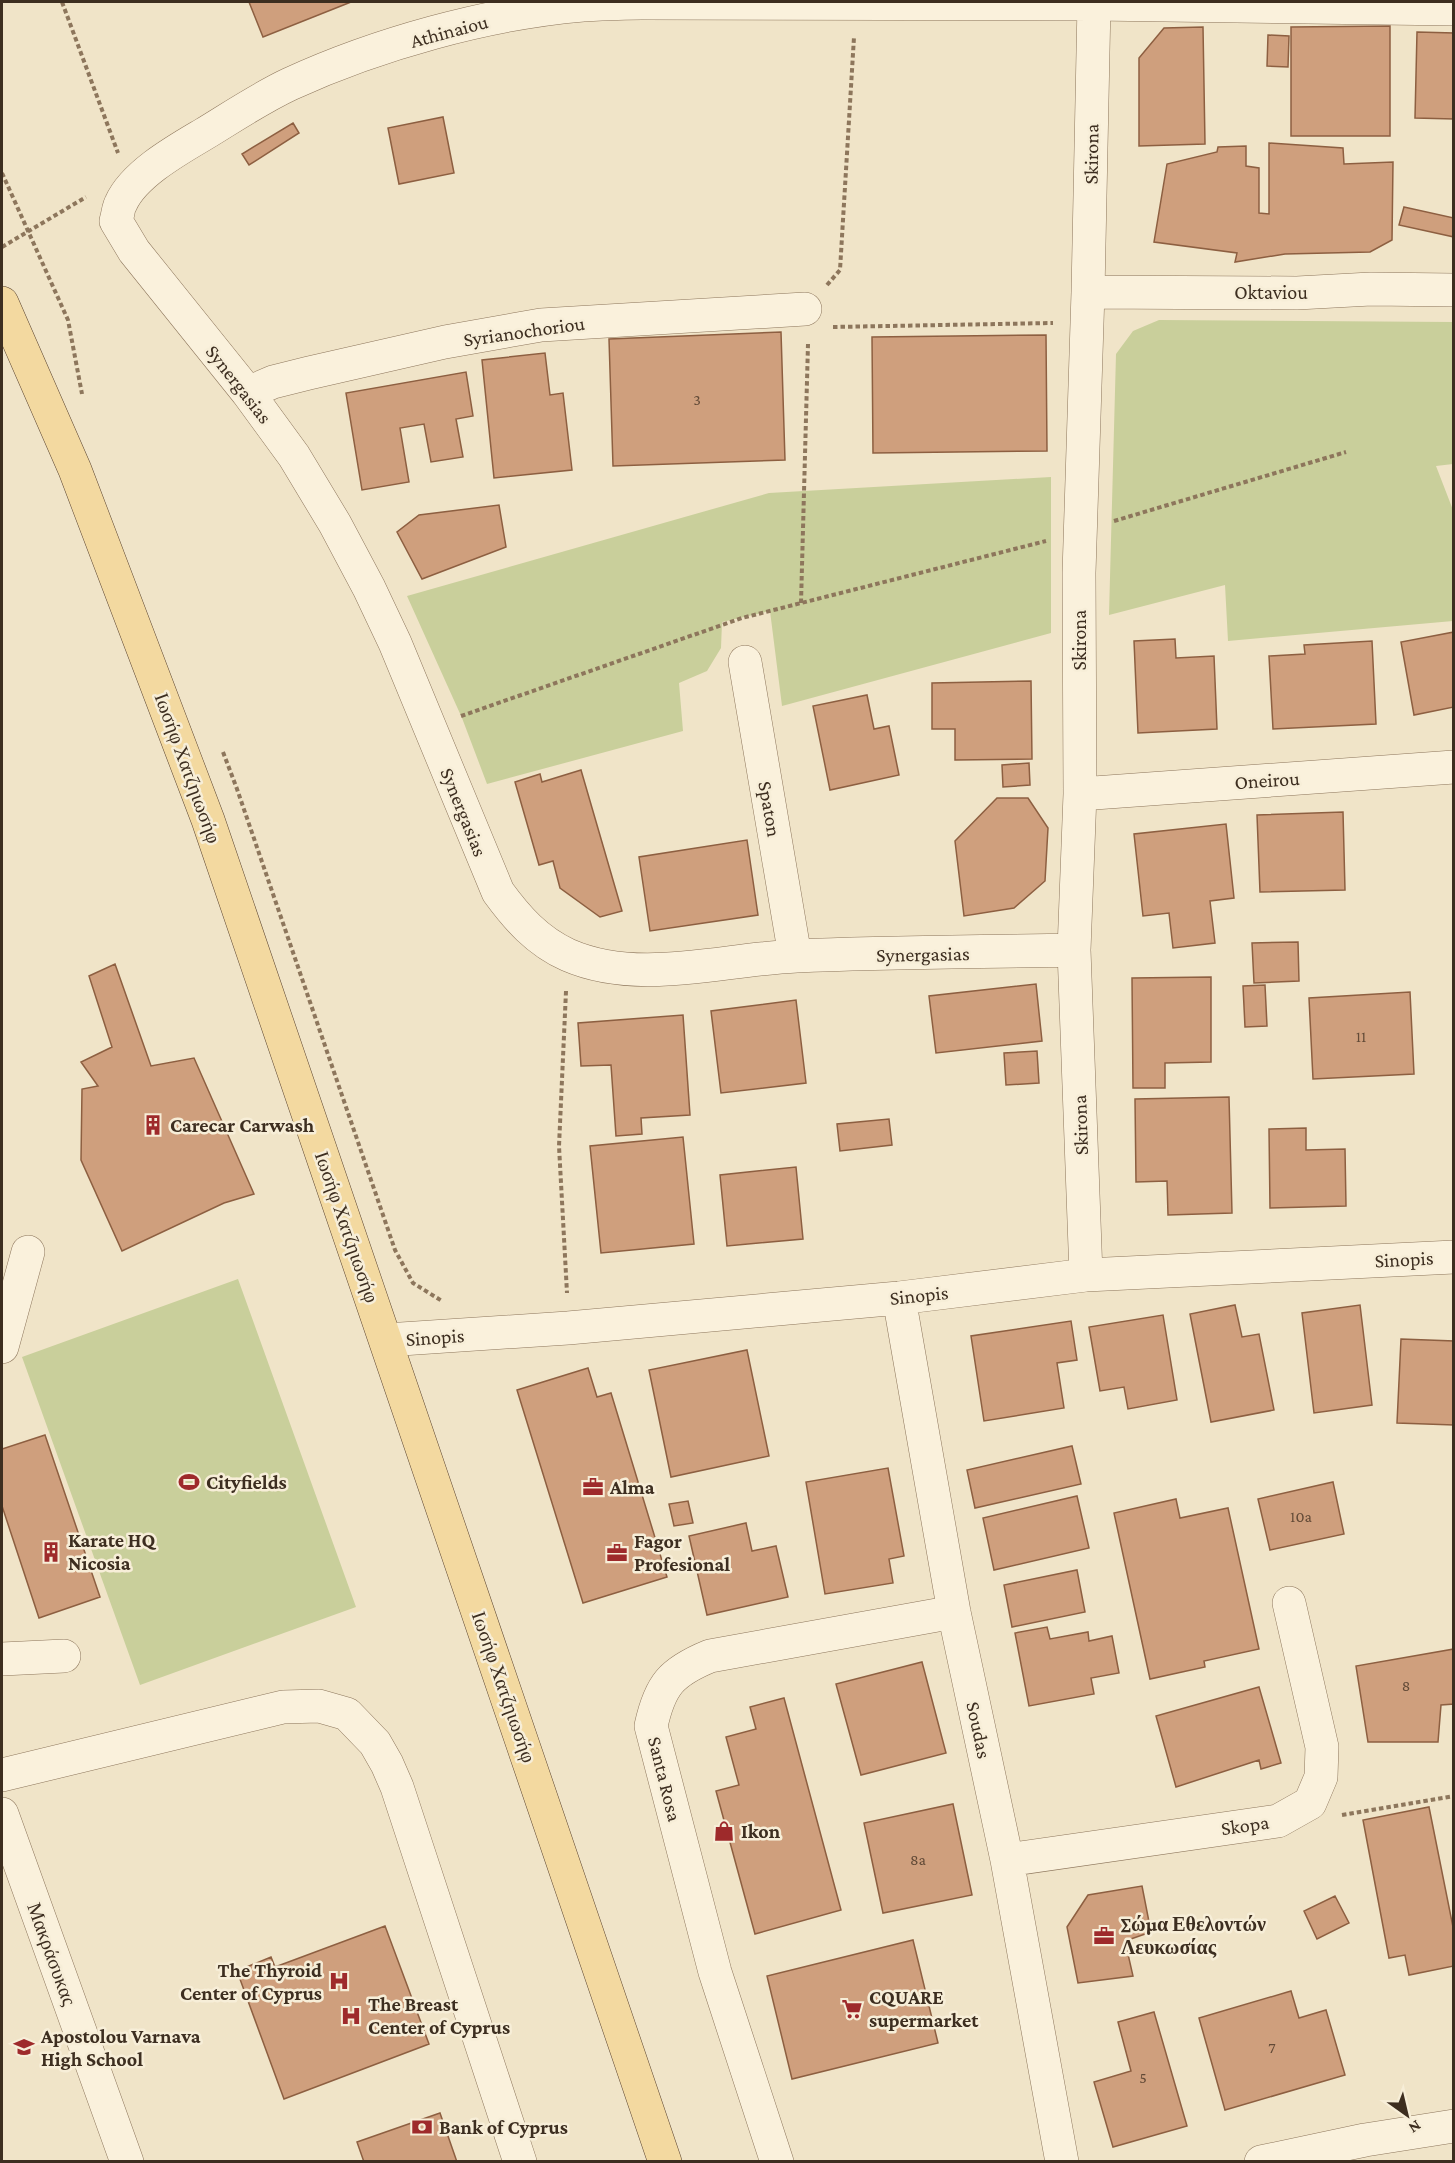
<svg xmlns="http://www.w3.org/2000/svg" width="1455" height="2163" font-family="'Crimson Pro',serif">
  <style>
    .green { fill: #c9cf9b }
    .building { fill: #cf9f7d; stroke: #8d5f41; stroke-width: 1.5 }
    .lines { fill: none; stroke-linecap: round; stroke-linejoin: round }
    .minor-casing { stroke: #8d765c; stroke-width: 34 }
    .major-casing { stroke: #5b4430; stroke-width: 34 }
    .path { stroke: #8d765c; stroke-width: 4; stroke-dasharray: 4.5 3; stroke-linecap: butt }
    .minor { stroke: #faf1dc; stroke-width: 33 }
    .major { stroke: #f3d9a0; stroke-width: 33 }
    .labels { text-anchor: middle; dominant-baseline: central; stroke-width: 5; stroke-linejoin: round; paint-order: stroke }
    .number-label { font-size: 16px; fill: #624a37 }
    .street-label { font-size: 20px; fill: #3d2e20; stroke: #f7eed8 }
    .poi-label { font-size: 20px; font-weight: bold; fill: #3d2e20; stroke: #f7eed8; text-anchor: start }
  </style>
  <rect width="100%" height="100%" fill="#f0e4c8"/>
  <!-- green -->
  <path class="green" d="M1159 320 1453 322V464L1436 466 1453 510V621L1228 641 1225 585 1109 615 1116 354 1133 331Z
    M1051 477V633L782 706 770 611 722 622 721 648 707 671 679 683 683 731 487 784 462 718 407 596 769 493Z
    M238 1279 356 1607 140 1685 22 1357Z"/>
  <!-- building -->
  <path class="building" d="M249 2H351L263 37Z
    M1390 26V136H1291V27Z
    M1203 27 1205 144 1139 146V58L1164 28Z
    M1417 32 1454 33V119L1415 118Z
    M1268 35 1289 36 1288 67 1267 66Z
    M443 117 454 173 399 184 388 128Z
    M293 123 299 133 249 165 242 154Z
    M1269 143 1343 148 1344 164 1393 162 1392 240 1370 252 1285 254 1235 262 1237 253 1154 242 1167 164 1217 152 1218 147 1246 146V166L1259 168V213L1269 214Z
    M1404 207 1454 218V237L1399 225Z
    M781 332 785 460 613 466 609 339Z
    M1046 335 1047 451 873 453 872 337Z
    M545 353 550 395 563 393 572 470 494 478 482 360Z
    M466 372 473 416 456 419 463 457 431 462 424 424 400 428 409 482 362 490 346 393Z
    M499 505 506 547 422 579 397 532 419 515Z
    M1454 632V707L1414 715 1401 642Z
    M1175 639 1176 658 1214 656 1217 729 1138 733 1134 641Z
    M1372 641 1376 724 1273 729 1269 656 1305 654 1304 645Z
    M1031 681 1032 759 955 760V729H932V683Z
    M867 695 874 729 889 726 899 775 830 790 813 706Z
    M1029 763 1030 785 1003 787 1002 765Z
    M581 770 622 911 600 917 560 888 553 861 539 865 515 782 540 774 542 782Z
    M997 798H1028L1048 828 1045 881 1014 908 964 916 955 841Z
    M1343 812 1345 890 1260 892 1257 815Z
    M1226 824 1234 898 1210 901 1215 943 1173 948 1169 913 1143 916 1134 834Z
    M747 840 758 915 650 931 639 857Z
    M1298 942 1299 981 1254 983 1252 943Z
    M115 964 151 1066 194 1058 254 1194 224 1203 122 1251 81 1160 82 1089 98 1086 81 1062 112 1047 89 976Z
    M1211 977V1062L1165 1063V1088H1133L1132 978Z
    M1036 984 1042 1041 936 1053 929 996Z
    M1265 985 1267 1026 1245 1027 1243 986Z
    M1410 992 1414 1074 1313 1079 1309 998Z
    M796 1000 806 1083 721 1093 711 1011Z
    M683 1015 690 1115 641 1118 642 1134 616 1136 611 1065 581 1066 578 1023Z
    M1037 1051 1039 1083 1006 1085 1004 1053Z
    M1229 1097 1232 1213 1168 1215 1167 1181 1136 1182 1135 1099Z
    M889 1119 892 1145 840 1151 837 1124Z
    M1306 1128V1150L1345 1149 1346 1206 1270 1208 1269 1129Z
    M683 1137 694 1244 601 1253 590 1146Z
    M796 1167 803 1239 727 1246 720 1175Z
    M1235 1305 1242 1337 1259 1334 1274 1410 1211 1422 1190 1314Z
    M1360 1305 1372 1405 1314 1413 1302 1313Z
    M1163 1315 1177 1400 1128 1409 1124 1387 1100 1391 1089 1327Z
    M1071 1321 1077 1360 1057 1363 1064 1408 984 1421 971 1336Z
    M1401 1339 1454 1341V1425L1397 1423Z
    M747 1350 769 1456 671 1477 649 1370Z
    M588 1368 597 1397 611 1393 667 1577 583 1603 517 1390Z
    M45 1435 100 1597 39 1618 2 1506V1449Z
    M1072 1446 1081 1484 975 1508 967 1470Z
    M888 1468 904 1556 889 1559 893 1583 825 1594 806 1482Z
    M1333 1482 1344 1534 1270 1550 1258 1499Z
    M1077 1496 1089 1548 994 1570 983 1518Z
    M1176 1499 1180 1518 1228 1508 1259 1649 1204 1661 1205 1667 1150 1679 1114 1513Z
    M688 1501 693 1523 674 1526 669 1504Z
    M746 1523 752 1551 776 1546 788 1597 707 1615 689 1536Z
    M1077 1570 1085 1612 1012 1627 1004 1585Z
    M1047 1627 1050 1639 1088 1632 1089 1641 1112 1636 1119 1673 1091 1678 1094 1694 1029 1706 1015 1633Z
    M1454 1649V1704L1441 1705 1438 1742H1368L1356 1666Z
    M922 1662 946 1753 861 1775 836 1684Z
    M1259 1687 1281 1763 1261 1769 1259 1760 1176 1787 1156 1716Z
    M784 1698 841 1910 755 1934 716 1791 739 1785 726 1737 756 1729 750 1707Z
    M953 1804 972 1895 883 1913 864 1823Z
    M1429 1807 1454 1932V1966L1409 1975 1405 1955 1389 1958 1363 1820Z
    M1142 1886 1151 1932 1125 1941 1133 1976 1078 1983 1067 1927 1088 1895Z
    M1335 1896 1349 1923 1317 1939 1304 1911Z
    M385 1926 429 2044 284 2099 237 1971 271 1957 275 1967Z
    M913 1940 938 2043 792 2079 767 1976Z
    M1291 1991 1299 2018 1326 2010 1345 2075 1225 2110 1199 2018Z
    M1154 2012 1187 2126 1113 2147 1094 2082 1131 2071 1118 2022Z
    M440 2113 457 2162H364L357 2142Z"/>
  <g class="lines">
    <!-- minor casing -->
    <g class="minor-casing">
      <path id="minor" d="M1088 292 1297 293 1371 289 1454 290
        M248 393 273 382 309 373 445 342 541 325 805 309
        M745 662 795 956
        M1080 794 1454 767
        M1074 950C981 952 889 952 797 956 722 959 639 986 568 955 537 941 517 918 498 892L395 643 369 588 335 524 294 456 248 393 134 251 116 221C118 215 118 208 121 203 134 174 177 150 204 134 232 117 260 98 290 84 377 44 488 13 583 5 603 4 623 3 642 3L1094 4 1454 9
        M1086 1275 1074 950 1080 794 1079 573 1088 292 1094 4
        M899 1298 954 1612 1007 1860 1062 2162
        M386 1340 568 1328 899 1298 1086 1275 1454 1257
        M2 1347 28 1252
        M2 1659 64 1656
        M2 1775 283 1707 319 1706 347 1714 375 1743 387 1764 397 1787 520 2162
        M2 1814 127 2162
        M1007 1860 1278 1821 1310 1803 1321 1777 1322 1747 1289 1603
        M777 2162 715 1972 651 1726C660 1685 671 1672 710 1656L954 1612
        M1261 2162 1365 2140 1454 2126"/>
    </g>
    <!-- major casing -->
    <g class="major-casing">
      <path id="major" d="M2 303 75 470 208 820 665 2162"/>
    </g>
    <!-- path -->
    <path class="path" d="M62 2 118 153
      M2 173 68 320 82 394
      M2 247 86 197
      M827 285 840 270 854 37
      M833 327 1053 323
      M1114 521 1346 452
      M801 603 808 344
      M461 716 742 618 1046 541
      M223 752 237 789 395 1250 413 1283 442 1301
      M566 991 559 1146 567 1293
      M1342 1815 1454 1796"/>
    <!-- minor -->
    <use href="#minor" class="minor"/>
    <!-- major -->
    <use href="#major" class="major"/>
  </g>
  <!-- icons -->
  <defs>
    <g id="building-bare" transform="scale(1.62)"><path d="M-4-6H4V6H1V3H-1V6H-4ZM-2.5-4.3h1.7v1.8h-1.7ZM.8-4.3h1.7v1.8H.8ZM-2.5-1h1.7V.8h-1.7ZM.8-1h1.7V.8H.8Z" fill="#9e2a2b" stroke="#f7eed8" stroke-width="2.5" paint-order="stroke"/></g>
    <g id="stadium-bare" transform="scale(1.62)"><path d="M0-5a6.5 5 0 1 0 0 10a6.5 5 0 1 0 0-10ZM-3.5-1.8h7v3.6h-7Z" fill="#9e2a2b" stroke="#f7eed8" stroke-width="2.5" paint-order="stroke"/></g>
    <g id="office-bare" transform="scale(1.62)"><path d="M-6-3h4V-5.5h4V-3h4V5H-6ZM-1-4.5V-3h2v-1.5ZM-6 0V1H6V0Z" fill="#9e2a2b" stroke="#f7eed8" stroke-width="2.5" paint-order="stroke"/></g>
    <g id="shop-bare" transform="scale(1.62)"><path d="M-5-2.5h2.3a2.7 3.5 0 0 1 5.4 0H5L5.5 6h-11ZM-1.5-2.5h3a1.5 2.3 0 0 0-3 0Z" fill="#9e2a2b" stroke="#f7eed8" stroke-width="2.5" paint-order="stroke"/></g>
    <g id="hospital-bare" transform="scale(1.62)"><path d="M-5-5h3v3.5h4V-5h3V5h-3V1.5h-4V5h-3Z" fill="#9e2a2b" stroke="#f7eed8" stroke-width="2.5" paint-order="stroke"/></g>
    <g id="supermarket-bare" transform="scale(1.62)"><path d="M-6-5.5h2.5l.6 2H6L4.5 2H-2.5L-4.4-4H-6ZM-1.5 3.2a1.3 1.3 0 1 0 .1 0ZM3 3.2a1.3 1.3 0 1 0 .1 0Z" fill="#9e2a2b" stroke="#f7eed8" stroke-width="2.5" paint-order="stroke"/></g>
    <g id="school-bare" transform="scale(1.62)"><path d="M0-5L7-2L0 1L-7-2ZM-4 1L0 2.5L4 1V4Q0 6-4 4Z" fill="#9e2a2b" stroke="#f7eed8" stroke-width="2.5" paint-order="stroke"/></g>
    <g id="bank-bare" transform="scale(1.62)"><path d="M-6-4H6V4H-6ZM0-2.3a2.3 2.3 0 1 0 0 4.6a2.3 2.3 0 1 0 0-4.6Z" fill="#9e2a2b" stroke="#f7eed8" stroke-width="2.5" paint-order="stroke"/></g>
  </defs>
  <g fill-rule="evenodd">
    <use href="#building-bare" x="153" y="1125"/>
    <use href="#stadium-bare" x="189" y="1482"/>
    <use href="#office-bare" x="593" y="1487"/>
    <use href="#building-bare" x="51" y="1552"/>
    <use href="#office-bare" x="617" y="1553"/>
    <use href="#shop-bare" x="724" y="1831"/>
    <use href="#office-bare" x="1104" y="1936"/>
    <use href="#hospital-bare" x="339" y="1981"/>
    <use href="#supermarket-bare" x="852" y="2009"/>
    <use href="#hospital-bare" x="351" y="2016"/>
    <use href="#school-bare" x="24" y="2047"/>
    <use href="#bank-bare" x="422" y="2127"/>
  </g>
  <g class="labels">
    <!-- number labels -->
    <g class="number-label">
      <text x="697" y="399">3</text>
      <text x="1361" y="1036">11</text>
      <text x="1301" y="1516">10a</text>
      <text x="1406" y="1685">8</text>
      <text x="918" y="1859">8a</text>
      <text x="1272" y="2047">7</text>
      <text x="1143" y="2077">5</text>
    </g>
    <!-- street labels -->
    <g class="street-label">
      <text transform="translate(449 31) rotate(-15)">Athinaiou</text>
      <text transform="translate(1091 154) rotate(-89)">Skirona</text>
      <text x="1271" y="292">Oktaviou</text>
      <text transform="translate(524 331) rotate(-8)">Syrianochoriou</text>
      <text transform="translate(239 384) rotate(52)">Synergasias</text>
      <text transform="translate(1079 640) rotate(-90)">Skirona</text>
      <text transform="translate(188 768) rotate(70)">Ιωσήφ Χατζηιωσήφ</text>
      <text transform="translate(1267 780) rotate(-4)">Oneirou</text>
      <text transform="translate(770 809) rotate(80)">Spaton</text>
      <text transform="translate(464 812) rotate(68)">Synergasias</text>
      <text transform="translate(923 954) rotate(-1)">Synergasias</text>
      <text transform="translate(1080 1125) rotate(-92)">Skirona</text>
      <text transform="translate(347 1227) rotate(71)">Ιωσήφ Χατζηιωσήφ</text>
      <text transform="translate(1404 1259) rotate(-3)">Sinopis</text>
      <text transform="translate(919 1295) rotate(-6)">Sinopis</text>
      <text transform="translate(435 1337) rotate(-4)">Sinopis</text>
      <text transform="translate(504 1687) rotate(71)">Ιωσήφ Χατζηιωσήφ</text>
      <text transform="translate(979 1730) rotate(78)">Soudas</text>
      <text transform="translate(665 1779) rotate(76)">Santa Rosa</text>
      <text transform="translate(1245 1825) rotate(-8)">Skopa</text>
      <text transform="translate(52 1954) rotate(70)">Μακράσυκας</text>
    </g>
    <!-- poi labels -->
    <g class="poi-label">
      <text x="170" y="1125">Carecar Carwash</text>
      <text x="206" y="1482">Cityfields</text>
      <text x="610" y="1487">Alma</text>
      <text x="68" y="1540">Karate HQ<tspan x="68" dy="23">Nicosia</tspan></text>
      <text x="634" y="1541">Fagor<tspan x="634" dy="23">Profesional</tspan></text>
      <text x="741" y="1831">Ikon</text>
      <text x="1121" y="1924">Σώμα Εθελοντών<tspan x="1121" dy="23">Λευκωσίας</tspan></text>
      <text x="322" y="1970" text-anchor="end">The Thyroid<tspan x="322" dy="23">Center of Cyprus</tspan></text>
      <text x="869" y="1997">CQUARE<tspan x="869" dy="23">supermarket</tspan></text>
      <text x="368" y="2004">The Breast<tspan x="368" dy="23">Center of Cyprus</tspan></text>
      <text x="41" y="2036">Apostolou Varnava<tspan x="41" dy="23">High School</tspan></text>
      <text x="439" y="2127">Bank of Cyprus</text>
    </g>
  </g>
  <!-- border -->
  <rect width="1455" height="2163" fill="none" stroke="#3d2e20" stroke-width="6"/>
  <!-- north arrow -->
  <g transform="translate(1407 2115) rotate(146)" stroke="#f7eed8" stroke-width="4.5" paint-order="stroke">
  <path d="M0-4.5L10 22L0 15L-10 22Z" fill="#3d2e20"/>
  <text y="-9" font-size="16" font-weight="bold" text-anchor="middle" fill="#3d2e20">N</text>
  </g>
</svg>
